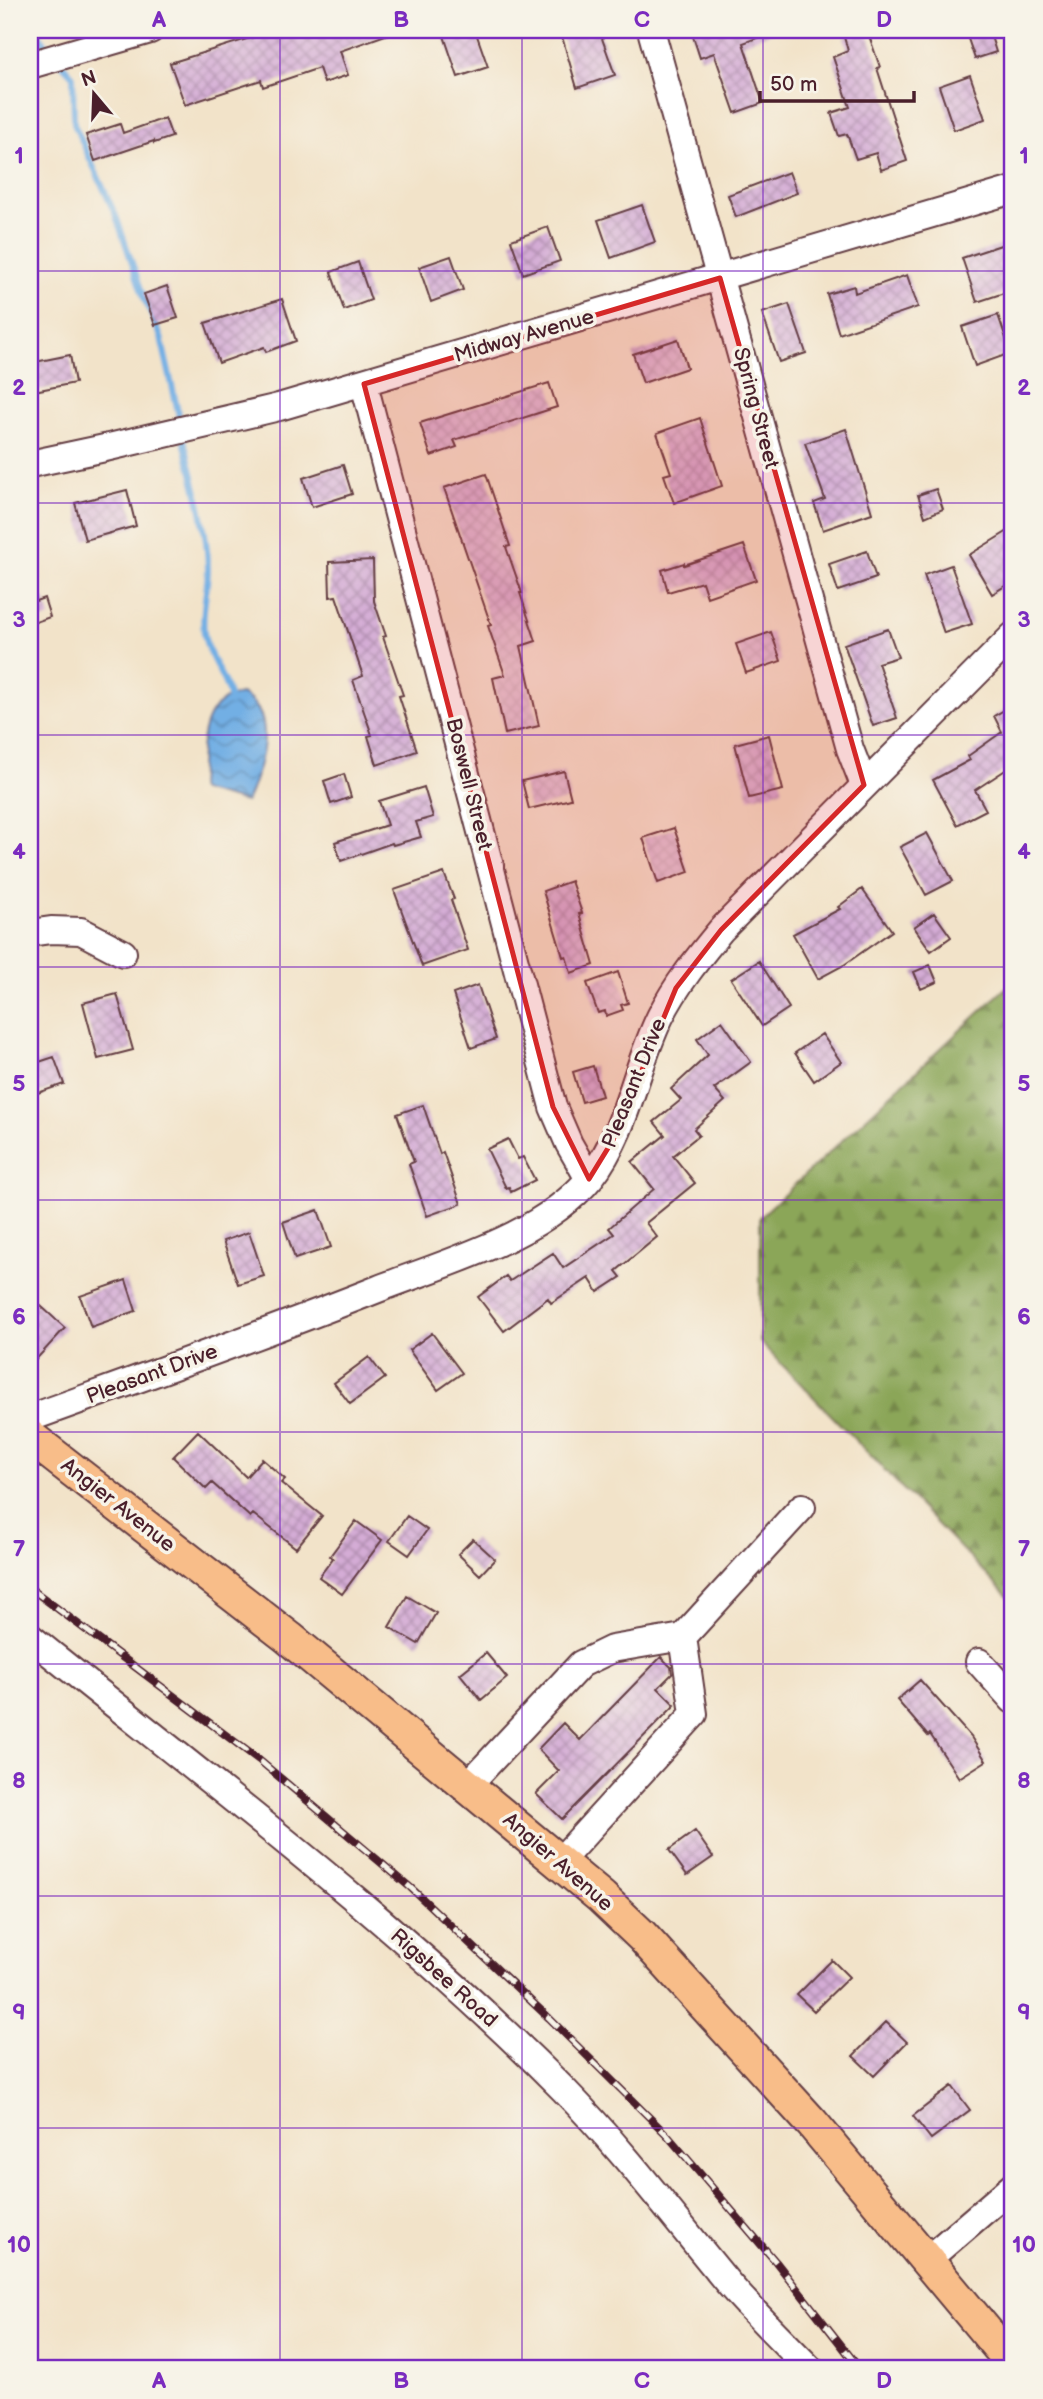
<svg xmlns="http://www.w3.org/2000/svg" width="1043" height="2399" font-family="'Balsamiq Sans',sans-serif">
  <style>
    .forest { fill: url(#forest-firs); stroke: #6a6242; stroke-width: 2 }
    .water { fill: url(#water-waves); stroke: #5e6788; stroke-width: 2 }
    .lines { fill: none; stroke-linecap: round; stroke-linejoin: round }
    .stream { stroke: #72afe4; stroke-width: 6 }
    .building { fill: url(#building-cross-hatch) }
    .minor-casing { stroke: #633c43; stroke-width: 30 }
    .major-casing { stroke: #633c43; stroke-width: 37 }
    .minor { stroke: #fff; stroke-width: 26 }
    .major { stroke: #f8bd89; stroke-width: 33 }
    .rail-casing { stroke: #4a1f2b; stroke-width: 8 }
    .rail { stroke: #f7f3e8; stroke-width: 5; stroke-dasharray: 16; stroke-linecap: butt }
    .marked { fill: #d62828; fill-opacity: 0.2; stroke: #d62828; stroke-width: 5; stroke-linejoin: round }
    .grid { fill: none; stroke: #7b2cbf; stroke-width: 2; stroke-opacity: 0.55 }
    .labels { text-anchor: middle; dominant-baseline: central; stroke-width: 7; stroke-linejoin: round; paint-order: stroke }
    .street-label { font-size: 21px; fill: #4a1f2b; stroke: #f7f3e8 }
    .neatline { fill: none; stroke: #7b2cbf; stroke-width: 2.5 }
    .grid-label { font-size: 23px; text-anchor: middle; font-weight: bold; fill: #7b2cbf }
  </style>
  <defs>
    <pattern id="forest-firs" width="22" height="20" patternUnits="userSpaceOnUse" patternTransform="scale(1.75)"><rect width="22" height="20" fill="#8ba658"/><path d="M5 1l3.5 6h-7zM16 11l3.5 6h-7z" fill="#748749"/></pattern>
    <pattern id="water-waves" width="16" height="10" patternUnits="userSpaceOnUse" patternTransform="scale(1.75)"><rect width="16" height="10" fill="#72afe4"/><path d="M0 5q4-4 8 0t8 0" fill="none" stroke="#608eb9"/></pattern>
    <pattern id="building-cross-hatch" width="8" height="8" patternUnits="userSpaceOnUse" patternTransform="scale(1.75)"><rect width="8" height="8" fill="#d4acd5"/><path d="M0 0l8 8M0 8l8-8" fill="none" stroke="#ae8bad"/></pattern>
  </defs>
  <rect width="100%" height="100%" fill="#f7f3e8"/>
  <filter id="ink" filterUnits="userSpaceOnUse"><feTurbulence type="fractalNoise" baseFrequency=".0143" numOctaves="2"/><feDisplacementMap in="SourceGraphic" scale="14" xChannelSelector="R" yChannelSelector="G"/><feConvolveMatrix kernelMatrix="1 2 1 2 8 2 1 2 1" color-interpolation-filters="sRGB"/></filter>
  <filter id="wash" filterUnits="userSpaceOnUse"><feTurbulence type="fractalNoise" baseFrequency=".00686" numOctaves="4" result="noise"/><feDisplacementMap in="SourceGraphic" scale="28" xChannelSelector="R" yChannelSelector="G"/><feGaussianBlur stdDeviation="1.57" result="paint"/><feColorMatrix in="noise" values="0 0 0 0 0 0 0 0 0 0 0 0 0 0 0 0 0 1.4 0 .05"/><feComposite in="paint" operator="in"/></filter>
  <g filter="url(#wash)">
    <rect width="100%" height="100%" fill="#f2e3c9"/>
    <!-- forest -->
    <path class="forest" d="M1013 981V1602L760 1342V1217Z"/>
    <!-- water -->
    <path class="water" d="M241 694C281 714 260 770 246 802L200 790 199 786C202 751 196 701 241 694Z"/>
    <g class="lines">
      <!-- stream -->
      <path class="stream" d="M36 30 50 51
        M62 64 73 76 74 124 116 216 144 298 161 337 181 425
        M183 436C193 480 207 522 208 568 208 589 201 612 204 633 207 658 229 681 230 703"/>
    </g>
    <g id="blocks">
      <!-- building -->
      <path class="building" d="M276 30H394V32L340 51 348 75 324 83 319 68 263 87 261 80 185 105 170 63Z
        M442 30H475L488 67 458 77Z
        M560 30H599L615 75 577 88Z
        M691 30H773V32L743 43 763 103 735 113 714 53 700 58Z
        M867 30 880 67 877 68 907 161 881 170 876 153 856 159 847 134 839 136 831 113 850 107 833 57 848 51 844 37Z
        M965 30H989L996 52 975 59Z
        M970 75 985 119 954 130 939 86Z
        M165 118 172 137 154 143V141L95 161 86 135 120 124 123 133Z
        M789 172 797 193 736 217 728 195Z
        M642 205 655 242 611 258 598 220Z
        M548 227 560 261 523 274 511 240Z
        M1013 241V290L977 302 962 258Z
        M451 256 463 290 431 302 419 267Z
        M358 262 371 300 344 310 331 272Z
        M907 275 918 307 839 334 827 294 854 286 855 293Z
        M167 286 178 318 155 325 144 294Z
        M282 299 296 341 266 352 264 347 219 363 205 323Z
        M789 304 806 353 779 362 762 313Z
        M998 315 1011 353 975 366 962 327Z
        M678 339 687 368 643 383 633 354Z
        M70 355 75 383 34 391 30 363Z
        M549 383 557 407 454 440 457 447 431 456 420 423Z
        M700 418 722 486 674 503 664 475 671 473 657 433Z
        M846 429 872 513 823 530 814 503 825 499 805 443Z
        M343 465 352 494 312 507 303 478Z
        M486 474 510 546 506 547 522 593H520L536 641 521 646 539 726 505 734 493 678 505 675 488 626 491 625 444 488Z
        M936 489 943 509 925 517 918 495Z
        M127 490 136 526 85 540 75 503Z
        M1013 528V581L992 594 969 555Z
        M744 545 756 580 707 597 702 582 668 592 662 570 684 563V565Z
        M867 551 876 578 838 591 829 564Z
        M373 560 374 601 386 636 383 637 403 695 399 696 417 751 377 765 368 736 372 735 353 680 363 676 336 596 330 597 329 562Z
        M951 565 972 624 944 633 924 575Z
        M44 598 50 617 30 624V603Z
        M888 629 898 657 878 663 897 718 873 726 844 644Z
        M771 632 781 661 746 673 736 644Z
        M1013 705V765L975 790 986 810 957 825 933 780 970 760 968 756 1002 732 994 716Z
        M769 735 783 790 749 798 735 744Z
        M564 771 571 799 529 809 522 781Z
        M344 774 351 797 331 804 324 781Z
        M424 787 433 817 416 822 421 837 393 845 392 843 341 861 335 842 387 825 379 801Z
        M674 828 689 872 658 883 643 838Z
        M927 833 953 881 926 895 900 847Z
        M444 873 454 899 451 900 468 950 422 966 394 890Z
        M571 881 582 913 579 914 594 965 571 973 566 956 563 957 543 891Z
        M862 889 892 931 844 965 818 979 793 934 840 909 838 907Z
        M934 913 951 937 931 951 914 927Z
        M759 961 789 1008 762 1026 731 979Z
        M930 965 937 982 921 989 914 972Z
        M618 972 628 1003 621 1005 623 1010 606 1016 605 1011 598 1013 587 983Z
        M478 985 496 1039 471 1048 453 994Z
        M117 994 133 1050 98 1059 83 1003Z
        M722 1021 751 1062 714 1089 725 1101 694 1129 699 1135 673 1156 695 1183 646 1223 657 1237 616 1271 621 1277 598 1292 589 1278 551 1303 548 1298 504 1331 478 1297 506 1276 510 1281 553 1253 563 1268 614 1234 609 1228 654 1189 632 1162 665 1135 654 1122 681 1100 671 1089 708 1055 697 1039Z
        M822 1034 841 1062 814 1081 795 1053Z
        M54 1057 64 1084 38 1093 30 1065Z
        M593 1066 602 1096 582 1102 573 1072Z
        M423 1105 440 1154 443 1152 461 1204 427 1216 409 1164 414 1162 397 1114Z
        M508 1139 518 1159 523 1157 535 1180 511 1192 509 1187 506 1188 487 1149Z
        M318 1210 331 1247 295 1259 283 1222Z
        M249 1232 264 1276 238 1284 223 1241Z
        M126 1280 136 1311 91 1327 80 1296Z
        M30 1296 65 1328 30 1366Z
        M432 1333 462 1373 438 1390 409 1350Z
        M369 1357 385 1378 350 1404 334 1383Z
        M198 1431 246 1477 262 1459 285 1479 281 1483 322 1516 296 1548 253 1514 250 1517 212 1483 206 1489 173 1457Z
        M407 1516 427 1530 409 1555 389 1541Z
        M356 1521 382 1540 342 1594 319 1577 333 1558 330 1556Z
        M473 1539 495 1559 480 1575 458 1554Z
        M407 1596 436 1613 418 1644 389 1627Z
        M486 1653 507 1678 481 1700 460 1674Z
        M661 1657 671 1667 672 1674 658 1688 675 1705 562 1819 536 1794 559 1771 538 1749 563 1723 580 1740Z
        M920 1680 971 1737 986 1761 959 1778 930 1734 928 1736 897 1700Z
        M695 1831 713 1857 687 1875 669 1850Z
        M832 1960 849 1977 814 2011 797 1995Z
        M886 2022 907 2042 874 2076 853 2056Z
        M952 2086 970 2110 931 2139 913 2116Z"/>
    </g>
  </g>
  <g filter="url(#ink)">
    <use href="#blocks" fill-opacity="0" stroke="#633c43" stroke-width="2"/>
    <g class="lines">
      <!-- minor casing -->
      <g class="minor-casing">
        <path id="minor" d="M651 30 850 749 864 785
          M30 65 150 30
          M364 384 553 1107 569 1144 589 1179
          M30 464 105 448 279 407 1013 190
          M30 933 51 930 81 931 123 953
          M30 1418C146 1376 262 1335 378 1289 447 1262 542 1237 591 1177 627 1131 635 1068 660 1017 676 985 698 958 721 930L1013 636
          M30 1637C211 1783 400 1924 564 2090 623 2150 674 2218 728 2283 754 2313 783 2341 810 2369
          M979 1662 1013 1700
          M468 1785 581 1664 612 1649 683 1637
          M560 1861 694 1714 683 1637 802 1507
          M928 2259 1013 2186"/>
      </g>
      <!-- major casing -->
      <g class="major-casing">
        <path id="major" d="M30 1437 289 1638 601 1897 642 1936 812 2123 1013 2364"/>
      </g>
      <!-- minor -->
      <use href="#minor" class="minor"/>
      <!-- major -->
      <use href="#major" class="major"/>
      <!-- rail casing -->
      <g class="rail-casing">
        <path id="rail" d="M30 1588 259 1760 411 1888 549 2018 667 2135 776 2262 860 2369"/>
      </g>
      <!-- rail -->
      <use href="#rail" class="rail"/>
    </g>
  </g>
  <!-- marked area -->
  <path class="marked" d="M720 278 864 785 721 930 676 988 613 1140 589 1179 553 1107 364 384Z"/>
  <!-- grid -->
  <path class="grid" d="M280 30V2369M522 30V2369M763 30V2369M30 271H1013M30 503H1013M30 735H1013M30 967H1013M30 1200H1013M30 1432H1013M30 1664H1013M30 1896H1013M30 2128H1013"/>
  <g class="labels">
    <!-- street labels -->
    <g class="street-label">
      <text transform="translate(524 336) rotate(-16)">Midway Avenue</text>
      <text transform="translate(756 408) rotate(75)">Spring Street</text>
      <text transform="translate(469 784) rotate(76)">Boswell Street</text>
      <text transform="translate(634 1083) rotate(-68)">Pleasant Drive</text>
      <text transform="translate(152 1374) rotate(-20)">Pleasant Drive</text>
      <text transform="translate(118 1505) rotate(38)">Angier Avenue</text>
      <text transform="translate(558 1862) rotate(41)">Angier Avenue</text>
      <text transform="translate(444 1978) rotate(42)">Rigsbee Road</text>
    </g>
  </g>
  <!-- margin -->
  <rect width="1043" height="2399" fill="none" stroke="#f7f3e8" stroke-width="77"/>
  <!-- north arrow -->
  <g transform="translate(94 94) rotate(341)" stroke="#f7f3e8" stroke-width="5" paint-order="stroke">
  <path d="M0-5L12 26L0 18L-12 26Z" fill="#4a1f2b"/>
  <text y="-10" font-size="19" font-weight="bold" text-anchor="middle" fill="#4a1f2b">N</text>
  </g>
  <!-- scale -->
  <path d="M760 91v10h154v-10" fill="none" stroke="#4a1f2b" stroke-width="3.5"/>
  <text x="770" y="91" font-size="21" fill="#4a1f2b" stroke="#f7f3e8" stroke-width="5" paint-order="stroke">50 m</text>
  <rect x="38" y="38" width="966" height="2322" class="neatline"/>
  <g class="grid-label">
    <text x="159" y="27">A</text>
    <text x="401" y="27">B</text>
    <text x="642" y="27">C</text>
    <text x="884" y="27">D</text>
    <text x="19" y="163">1</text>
    <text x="1024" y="163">1</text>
    <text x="19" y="395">2</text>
    <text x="1024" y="395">2</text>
    <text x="19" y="627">3</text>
    <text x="1024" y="627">3</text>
    <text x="19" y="859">4</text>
    <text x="1024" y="859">4</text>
    <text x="19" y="1091">5</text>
    <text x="1024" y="1091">5</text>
    <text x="19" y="1324">6</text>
    <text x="1024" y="1324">6</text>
    <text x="19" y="1556">7</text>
    <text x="1024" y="1556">7</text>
    <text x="19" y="1788">8</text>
    <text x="1024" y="1788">8</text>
    <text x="19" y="2020">9</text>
    <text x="1024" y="2020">9</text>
    <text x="19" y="2252">10</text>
    <text x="1024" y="2252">10</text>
    <text x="159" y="2388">A</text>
    <text x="401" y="2388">B</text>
    <text x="642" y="2388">C</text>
    <text x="884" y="2388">D</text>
  </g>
</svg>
